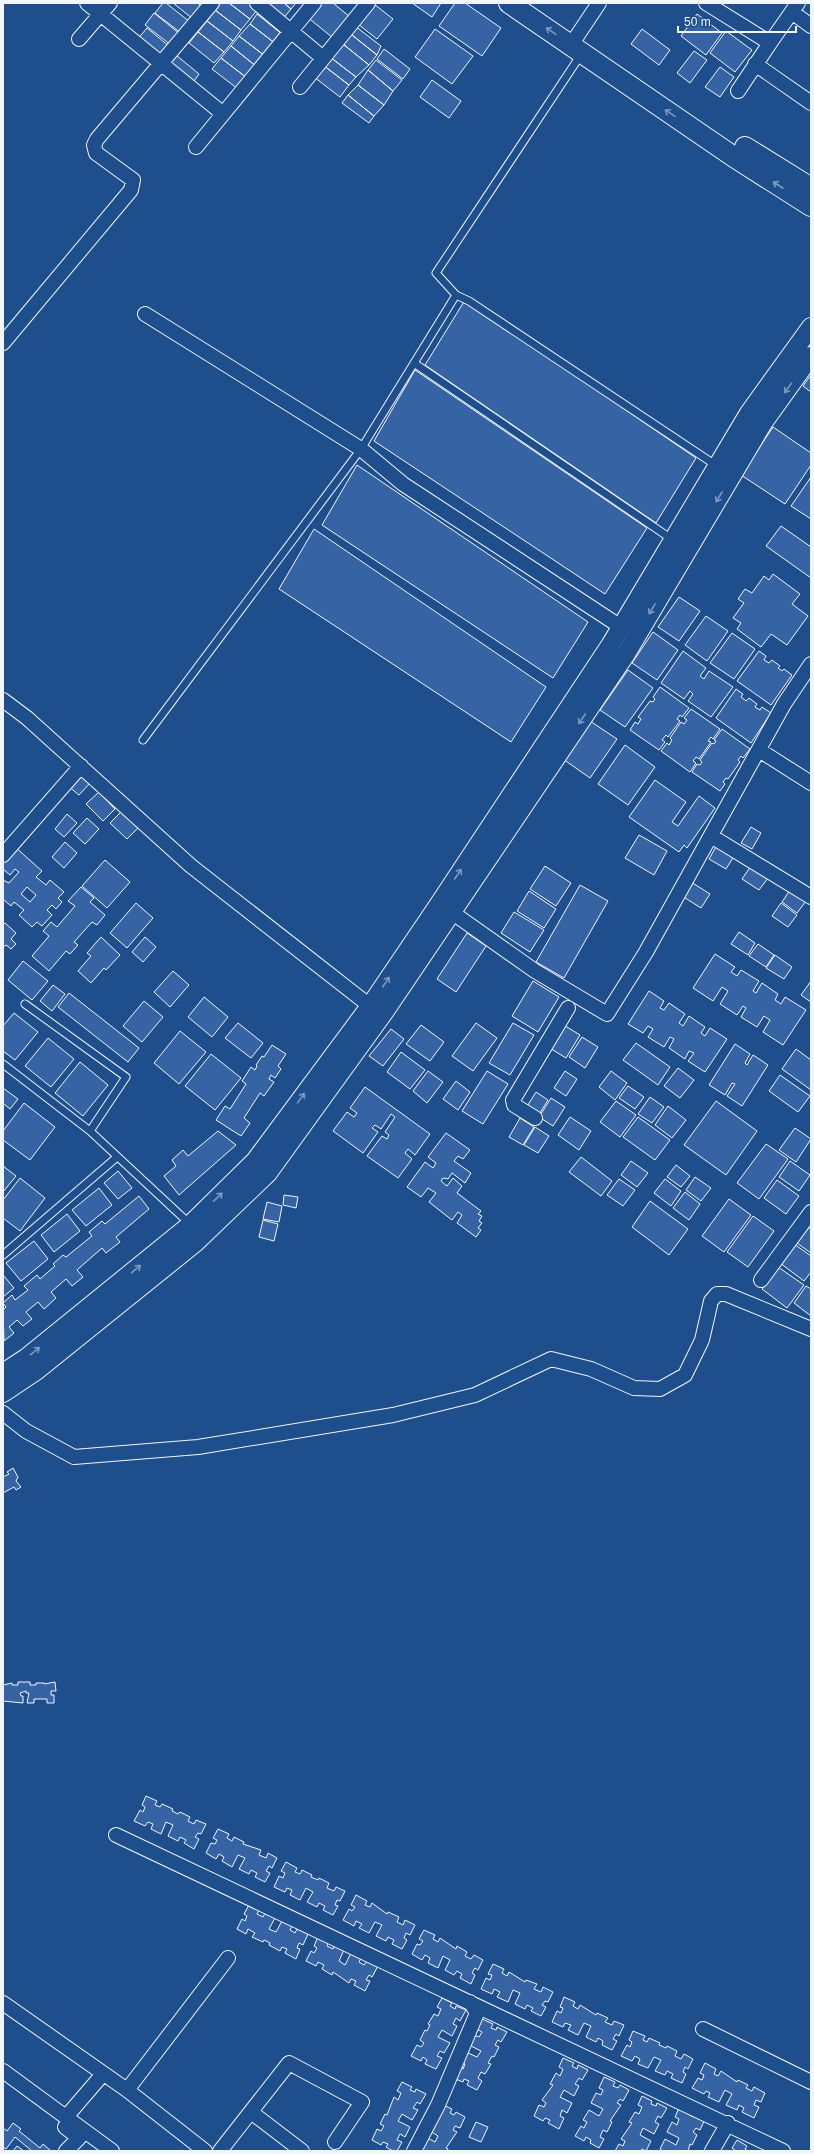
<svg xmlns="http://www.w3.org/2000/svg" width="814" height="2154" font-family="Helvetica,sans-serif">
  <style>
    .building { fill: #3563a3; stroke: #f2f6ff; fill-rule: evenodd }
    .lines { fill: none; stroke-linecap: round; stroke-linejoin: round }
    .service-casing { stroke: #f2f6ff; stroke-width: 9 }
    .minor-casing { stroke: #f2f6ff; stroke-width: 16 }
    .tertiary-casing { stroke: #f2f6ff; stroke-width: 20 }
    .secondary-casing { stroke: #f2f6ff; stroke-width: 22 }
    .service { stroke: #1f4e8c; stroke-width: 7 }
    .minor { stroke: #1f4e8c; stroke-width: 14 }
    .tertiary { stroke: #1f4e8c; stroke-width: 18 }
    .secondary { stroke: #1f4e8c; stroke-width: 20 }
    .oneway { stroke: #7e9ac0 }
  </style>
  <rect width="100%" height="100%" fill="#1f4e8c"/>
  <!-- building -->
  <path class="building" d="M163 3H166L190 22 181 33 155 13Z
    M173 3H197L203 7 193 19Z
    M221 3H229L250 19 241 30 215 10Z
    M229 3H249L257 10 250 19Z
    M260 3H284L291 9 282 20Z
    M284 3H296L291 9Z
    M317 3H333L350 17 333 38 306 16Z
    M412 3H441L432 17Z
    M455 3H465L501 28 482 56 439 26Z
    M374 4 393 19 377 39 358 24Z
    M215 10 241 30 233 41 207 21Z
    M154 13 180 34 171 45 145 25Z
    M257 14 283 35 276 44 250 24Z
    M697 14 722 33 706 55 681 36Z
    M207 21 233 41 224 52 198 32Z
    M250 24 276 44 265 56 239 36Z
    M355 26 381 46 377 55 352 35Z
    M147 28 170 47 158 60 136 41Z
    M435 29 473 56 452 84 415 57Z
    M642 29 670 50 659 65 631 44Z
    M726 31 752 50 735 72 710 53Z
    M198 32 224 52 214 63 189 43Z
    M352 35 377 55 369 65 343 44Z
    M239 36 265 56 257 67 231 46Z
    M343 44 369 65 356 77 330 57Z
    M231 46 257 67 247 78 221 58Z
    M384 49 410 69 403 79 377 59Z
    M694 51 707 60 690 83 677 73Z
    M176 55 199 74 194 81 170 62Z
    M330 57 356 77 349 85 323 65Z
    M221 58 247 78 238 89 212 69Z
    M376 60 402 80 393 91 368 70Z
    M323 65 349 85 340 97 314 77Z
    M720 67 734 77 720 97 705 87Z
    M368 70 393 91 384 105 358 85Z
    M432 80 461 101 449 118 420 97Z
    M358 85 384 105 374 116 348 95Z
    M348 95 374 116 369 123 342 103Z
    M465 300 696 458 656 523 425 365Z
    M415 370 647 528 605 594 374 441Z
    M811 375V392L803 386Z
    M773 427 811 453V465L785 504 741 475Z
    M357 465 588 622 553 678 322 525Z
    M811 477V519L791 506Z
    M781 526 811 547V578L766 546Z
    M314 529 546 687 511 742 279 589Z
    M773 574 800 594 792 604 808 616 787 645 771 634 761 647 737 629 741 623 733 618 744 603 738 599 745 589 752 593 764 576 769 580Z
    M679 597 700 611 679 641 658 627Z
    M706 616 728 631 707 661 685 645Z
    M653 632 678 650 657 680 632 663Z
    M732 633 755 649 734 679 710 663Z
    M683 651 706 668 700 676 704 679 709 671 733 687 711 717 688 701 693 694 690 691 684 699 661 683Z
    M759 651 766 656 764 660 769 663 772 660 780 666 778 668 782 671 784 669 792 675 771 705 737 681Z
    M628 670 653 688 625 727 600 710Z
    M660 687 689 708 682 717 680 715 677 719 680 721 668 737 666 735 662 740 665 742 659 750 630 730 635 722 638 724 641 719 638 717 650 701 653 702 655 699 653 697Z
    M736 689 743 694 741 697 746 701 749 698 757 704 755 707 760 710 762 707 771 713 751 743 716 718Z
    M691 709 720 729 713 739 711 737 708 741 711 742 699 759 696 757 693 761 696 763 690 772 661 751 667 743 669 745 672 740 670 738 681 722 684 724 687 720 684 718Z
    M590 721 617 739 590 778 563 759Z
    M722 729 750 749 743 758 741 756 738 760 740 762 728 779 726 778 723 782 725 784 720 791 692 772 697 764 700 765 702 762 700 760 712 743 714 744 716 741 714 740Z
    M625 745 655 767 628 805 598 784Z
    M81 772 91 782 79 795 68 786Z
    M655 780 686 802 672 822 678 826 699 796 715 808 687 848 684 845 679 852 629 817Z
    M99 792 115 809 103 821 86 804Z
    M122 811 138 828 127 839 110 823Z
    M67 814 77 823 64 837 55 829Z
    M87 818 99 829 85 844 73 833Z
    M751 827 761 833 752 849 741 843Z
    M639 835 667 851 654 875 625 858Z
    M65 842 77 853 64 868 52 857Z
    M717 845 734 856 726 869 709 859Z
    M15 847 42 871 36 877 46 885 50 880 64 892 58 898 62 902 56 909 52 905 47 910 52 915 42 926 37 922 32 927 19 915 24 910 14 902 11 906 3 899V880L9 883 19 872 15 869 10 875 3 869V861ZM27 887 36 895 30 902 21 894Z
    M105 860 130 882 107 908 82 886Z
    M545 866 571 883 556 906 530 889Z
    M751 866 768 878 759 890 742 879Z
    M691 882 710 894 701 908 682 896Z
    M580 885 608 901 564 978 536 962Z
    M81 887 94 898 90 902 105 915 97 925 92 922 74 942 78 945 70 954 66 951 49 971 32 956 49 936 43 931 51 922 57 927 75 906 68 901Z
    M790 890 806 901 797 913 782 902Z
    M529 891 556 909 544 928 517 911Z
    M136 903 153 918 127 948 110 933Z
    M781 903 797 915 788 927 772 916Z
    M514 912 544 930 530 952 501 933Z
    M5 923 16 933 11 939 16 944 11 949 6 945 3 947V924Z
    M739 932 755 943 748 955 731 944Z
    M467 933 486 946 456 992 437 979Z
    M101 937 120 955 106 970 104 968 91 983 78 971 91 956 87 953Z
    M145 937 156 947 143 962 132 952Z
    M758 944 774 955 766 967 749 956Z
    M715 954 735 967 731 972 737 976 741 970 759 981 753 991 756 993 762 983 778 994 775 1000 781 1004 785 997 806 1010 783 1045 763 1032 770 1020 764 1016 757 1027 741 1017 746 1008 743 1006 737 1015 720 1004 728 991 722 987 713 1001 693 988Z
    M775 955 792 967 784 979 766 968Z
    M23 961 48 981 32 1000 8 980Z
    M173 971 189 985 170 1007 154 992Z
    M533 981 559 997 538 1032 512 1016Z
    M811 981V1002L801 995Z
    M53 985 65 994 52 1011 40 1001Z
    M649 991 664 1001 660 1008 664 1010 669 1003 685 1014 679 1023 683 1026 689 1016 705 1027 701 1033 705 1036 710 1028 727 1039 705 1072 688 1061 694 1053 689 1051 685 1059 669 1048 674 1039 670 1037 664 1047 648 1037 653 1029 648 1026 643 1033 628 1024Z
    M69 993 139 1048 128 1062 58 1007Z
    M204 997 228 1017 212 1037 188 1017Z
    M144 1001 163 1017 142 1042 123 1026Z
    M14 1013 38 1032 15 1060 3 1051V1026Z
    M238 1023 263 1043 251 1058 225 1038Z
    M476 1023 497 1038 473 1071 452 1056Z
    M513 1023 534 1035 510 1075 489 1063Z
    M562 1024 580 1035 566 1058 548 1047Z
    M421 1025 444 1042 430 1061 406 1044Z
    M391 1029 404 1039 383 1066 369 1056Z
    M180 1031 206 1052 179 1084 154 1063Z
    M582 1037 598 1047 585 1068 569 1057Z
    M48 1038 74 1059 51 1087 25 1066Z
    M636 1043 670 1067 658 1085 623 1060Z
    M735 1044 750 1054 745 1063 747 1065 753 1055 768 1065 742 1106 727 1096 735 1084 732 1083 725 1095 709 1085Z
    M272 1045 286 1054 278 1066 281 1069 275 1078 271 1075 269 1079 274 1082 264 1096 260 1093 244 1118 250 1123 241 1136 216 1120 225 1106 230 1109 246 1084 242 1081 251 1067 255 1070 257 1066 256 1065 262 1056 264 1057Z
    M796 1049 811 1060V1090L782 1069Z
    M401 1052 425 1070 410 1089 387 1072Z
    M211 1054 241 1078 215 1110 185 1086Z
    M80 1062 108 1085 83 1116 55 1093Z
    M678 1068 694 1080 680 1098 664 1086Z
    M428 1071 443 1082 427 1103 413 1091Z
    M487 1071 508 1084 483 1124 462 1111Z
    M565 1071 577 1079 566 1096 554 1088Z
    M611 1071 627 1083 615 1100 599 1087Z
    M780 1075 810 1096 798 1112 769 1091Z
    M456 1081 470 1092 458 1110 443 1099Z
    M628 1086 644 1097 635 1109 619 1098Z
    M365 1087 430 1134 415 1155 408 1149 405 1153 412 1159 398 1178 367 1156 382 1136 387 1139 389 1135 385 1132 395 1117 391 1114 381 1129 375 1125 372 1128 378 1132 363 1153 333 1131 347 1112 354 1117 357 1113 350 1108Z
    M3 1088 18 1099 10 1109 4 1104 3 1106Z
    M536 1092 548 1100 538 1116 526 1108Z
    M650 1097 664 1107 652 1123 638 1114Z
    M551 1098 565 1107 553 1126 539 1117Z
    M616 1101 636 1115 620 1137 600 1122Z
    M716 1101 757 1131 726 1175 684 1145Z
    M24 1103 55 1127 30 1160 3 1140V1131Z
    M668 1106 686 1120 672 1138 655 1125Z
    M570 1117 591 1131 579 1150 558 1135Z
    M638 1117 670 1140 655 1160 623 1137Z
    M520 1118 534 1127 523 1145 509 1137Z
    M535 1127 549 1136 538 1153 524 1145Z
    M795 1128 811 1139 796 1162 779 1150Z
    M218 1131 236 1145 179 1195 164 1176 176 1166 172 1160 183 1150 188 1156Z
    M446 1133 470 1150 463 1159 458 1156 454 1161 471 1173 465 1183 452 1173 448 1179 443 1178 441 1181 447 1186 453 1178 462 1186 457 1193 481 1211 478 1214 482 1216 479 1221 482 1223 478 1228 481 1230 476 1237 457 1223 462 1215 458 1212 452 1220 429 1202 436 1193 428 1188 421 1197 407 1187 425 1162 433 1168 436 1163 428 1157Z
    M766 1144 788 1159 759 1199 737 1183Z
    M581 1157 612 1181 601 1196 569 1172Z
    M631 1161 648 1173 637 1187 621 1175Z
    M790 1161 810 1175 799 1191 779 1177Z
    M676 1165 690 1176 681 1187 667 1177Z
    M3 1166 16 1176 3 1192Z
    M118 1171 132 1188 118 1199 104 1183Z
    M695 1177 711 1188 701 1201 686 1190Z
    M20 1178 45 1198 20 1231 3 1218V1200Z
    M619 1179 635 1190 623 1206 607 1195Z
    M665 1179 681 1191 671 1206 654 1193Z
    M777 1180 799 1196 786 1214 764 1198Z
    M99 1188 112 1205 86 1226 72 1210Z
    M685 1192 700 1204 689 1220 673 1208Z
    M284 1195 298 1197 296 1208 283 1205Z
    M139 1196 149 1209 116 1237 120 1242 106 1253 102 1248 77 1270 83 1277 72 1286 66 1279 51 1292 56 1298 44 1309 38 1302 26 1312 32 1319 23 1326 17 1320 9 1327 14 1333 4 1341 3 1310 6 1307 3 1303 12 1295 15 1300 28 1290 24 1286 37 1275 40 1279 55 1266 53 1264 63 1255 66 1257 92 1236 89 1232 102 1221 105 1224Z
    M729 1199 751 1215 724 1252 702 1236Z
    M650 1201 688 1229 669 1255 632 1227Z
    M267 1202 282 1206 279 1222 263 1219Z
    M67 1214 80 1231 54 1252 41 1235Z
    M753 1216 774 1231 748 1267 727 1252Z
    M263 1220 278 1224 274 1241 259 1237Z
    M808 1227 811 1229V1253L797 1243Z
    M34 1241 48 1259 21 1281 6 1263Z
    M794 1244 811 1256V1272L804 1281 780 1263Z
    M778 1267 804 1285 787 1308 762 1289Z
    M3 1275 14 1288 3 1297Z
    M806 1286 811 1289V1316L794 1303Z
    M13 1468 18 1477 16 1481 21 1487 16 1490 14 1487 3 1493V1477L9 1474 7 1472Z
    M18 1682H30V1685H36V1683H44V1684L55 1682 56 1691H51V1695H54V1703H47V1699H34V1703H27L29 1693H26V1691L20 1693 21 1696H23V1703L3 1701V1685L12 1683V1685H18Z
    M146 1796 157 1801 155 1805 160 1807 162 1804 173 1809 172 1811 178 1814 180 1812 190 1817 188 1821 194 1824 196 1820 206 1824 201 1834 198 1833 195 1837 199 1839 194 1849 184 1843 186 1840 180 1837 178 1841 168 1836 173 1825 166 1822 161 1834 151 1829 153 1824 148 1822 145 1826 134 1821 140 1810 143 1812 145 1807 142 1805Z
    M218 1829 229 1834 227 1838 232 1841 234 1837 244 1842 243 1844 261 1850 259 1855 266 1858 268 1853 277 1858 272 1868 269 1866 266 1871 270 1873 265 1882 255 1877 257 1873 251 1870 249 1874 239 1869 245 1858 238 1855 232 1867 222 1861 224 1857 219 1854 216 1859 206 1853 211 1843 215 1844 217 1840 213 1838Z
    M286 1862 297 1868 295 1872 300 1874 302 1870 312 1875 311 1877 318 1880 319 1878 329 1883 327 1888 334 1891 336 1887 345 1891 340 1901 337 1900 335 1905 338 1906 333 1915 323 1910 325 1906 319 1903 317 1907 307 1902 313 1892 306 1888 300 1900 290 1895 292 1890 287 1888 285 1892 274 1887 279 1876 283 1878 285 1873 281 1871Z
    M356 1895 367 1901 365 1905 370 1907 372 1903 387 1914 388 1912 399 1917 397 1922 403 1925 405 1920 415 1925 410 1935 406 1933 404 1938 407 1940 402 1949 392 1944 394 1940 388 1937 386 1941 376 1936 382 1925 375 1922 369 1933 359 1928 362 1924 356 1921 354 1926 343 1920 349 1909 352 1911 355 1907 351 1905Z
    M249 1905 259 1910 257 1914 263 1917 265 1913 275 1918 269 1929 276 1932 282 1921 292 1926 290 1930 295 1933 297 1929 308 1934 303 1945 299 1943 297 1948 300 1949 296 1959 285 1953 287 1949 282 1947 280 1951 269 1945 270 1943 264 1940 263 1942 252 1937 255 1933 248 1929 246 1934 237 1929 242 1919 245 1921 247 1916 244 1914Z
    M424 1930 435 1935 433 1939 438 1942 440 1938 456 1949 457 1946 467 1952 465 1956 471 1959 474 1955 483 1960 478 1970 475 1968 472 1973 475 1975 471 1984 460 1978 462 1974 457 1971 454 1975 445 1970 450 1960 443 1956 438 1968 428 1963 430 1958 425 1955 422 1960 412 1954 417 1944 420 1945 423 1941 419 1939Z
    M318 1937 329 1942 327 1946 333 1949 334 1945 344 1950 339 1961 345 1965 351 1953 361 1958 359 1962 364 1965 367 1961 378 1966 372 1977 369 1975 366 1980 370 1981 365 1991 354 1985 356 1981 351 1979 349 1983 333 1972 332 1975 322 1969 324 1965 318 1962 316 1966 306 1961 311 1951 314 1953 317 1948 314 1946Z
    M493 1964 504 1969 502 1973 507 1976 509 1972 525 1982 526 1980 537 1984 534 1989 541 1992 543 1987 553 1992 548 2002 545 2001 542 2005 546 2007 541 2016 531 2011 533 2008 527 2005 525 2009 515 2004 520 1993 513 1990 508 2002 497 1997 500 1992 494 1989 492 1994 481 1989 486 1978 490 1980 492 1975 488 1974Z
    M564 1997 575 2002 573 2006 578 2009 580 2005 596 2015 597 2013 608 2018 605 2022 612 2025 614 2021 624 2025 619 2036 616 2034 613 2039 617 2041 612 2050 602 2045 603 2041 598 2038 596 2042 586 2037 591 2026 584 2023 578 2035 568 2030 571 2025 565 2023 563 2027 552 2022 557 2011 561 2013 563 2008 560 2007Z
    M442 1998 452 2003 450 2006 455 2009 456 2006 466 2010 460 2021 456 2018 453 2024 457 2026 452 2036 442 2030 438 2037 450 2043 444 2053 440 2051 437 2056 442 2058 436 2069 425 2064 427 2060 423 2057 421 2061 411 2056 417 2045 421 2047 424 2043 420 2040 425 2030 427 2031 430 2025 428 2024 434 2014 438 2016 441 2009 437 2007Z
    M482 2019 493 2024 491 2028 496 2030 497 2027 507 2032 501 2042 498 2040 495 2045 499 2047 494 2057 492 2056 488 2063 491 2064 485 2074 481 2072 478 2078 482 2081 477 2090 467 2085 469 2081 464 2079 463 2082 453 2078 459 2067 463 2069 465 2064 461 2061 466 2052 477 2057 481 2051 469 2045 474 2035 479 2037 482 2032 477 2029Z
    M633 2031 645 2036 643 2040 647 2042 649 2038 660 2043 659 2045 666 2048 667 2046 677 2051 675 2056 681 2059 684 2054 693 2059 688 2069 685 2067 683 2072 686 2074 682 2083 671 2078 673 2074 667 2071 665 2075 655 2071 661 2060 654 2057 648 2068 638 2064 640 2059 635 2056 632 2061 621 2056 627 2045 630 2047 632 2042 629 2040Z
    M563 2058 574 2063 572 2066 577 2069 578 2065 588 2070 582 2080 579 2078 575 2084 579 2086 574 2096 564 2090 560 2097 572 2103 567 2113 562 2110 560 2116 564 2118 559 2129 548 2123 550 2120 545 2118 543 2121 534 2116 539 2105 544 2107 546 2103 542 2100 553 2085 550 2084 556 2073 560 2076 563 2069 559 2067Z
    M705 2063 716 2069 714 2074 718 2076 721 2071 737 2082 738 2080 748 2085 746 2088 752 2091 754 2087 765 2093 761 2102 756 2100 754 2105 759 2107 754 2118 742 2112 744 2108 739 2105 737 2110 726 2105 732 2094 725 2090 719 2102 708 2097 710 2093 706 2091 704 2094 692 2088 698 2078 702 2080 704 2075 700 2073Z
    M604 2077 615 2082 613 2086 618 2088 620 2085 629 2090 623 2101 620 2099 617 2103 621 2105 610 2121 612 2122 607 2132 603 2130 600 2137 604 2139 599 2148 590 2143 591 2140 586 2137 584 2141 575 2136 581 2126 584 2128 587 2122 583 2120 589 2110 599 2116 603 2109 591 2103 596 2093 601 2095 603 2090 599 2088Z
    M402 2082 412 2087 410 2090 415 2092 416 2089 426 2094 420 2104 417 2102 413 2108 418 2110 412 2120 402 2114 398 2121 410 2127 405 2137 400 2134 397 2140 402 2142 397 2151H393L386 2147 388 2144 383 2142 381 2145 372 2140 377 2129 381 2131 384 2126 380 2124 385 2114 387 2115 394 2097 398 2100 401 2093 397 2091Z
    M642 2096 652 2101 651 2104 656 2106 657 2103 667 2108 661 2118 658 2116 655 2122 659 2124 654 2134 643 2128 640 2135 651 2141 646 2151 642 2149 641 2151H615L619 2144 623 2146 625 2141 621 2139 632 2123 629 2122 635 2112 639 2114 642 2107 638 2105Z
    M441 2104 452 2109 450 2113 454 2115 456 2112 465 2117 460 2128 455 2126 453 2130 457 2132 446 2148 448 2149 447 2151H421L424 2136 435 2142 438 2136 427 2129Z
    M680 2106 691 2112 689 2115 694 2117 696 2114 705 2119 700 2130 696 2128 693 2132 697 2135 692 2145 690 2144 688 2151H663L660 2149 665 2139 676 2145 679 2138 667 2132 672 2122 677 2125 679 2119 675 2117Z
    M476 2122 488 2127 481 2142 469 2137Z
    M13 2123 21 2129 19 2131 40 2148 43 2144 51 2151H32L15 2137 6 2149 3 2147V2128L7 2131Z
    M737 2140 747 2146 745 2149 748 2151H736L732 2148Z
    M17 2146 24 2151H13Z"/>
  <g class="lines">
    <!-- service casing -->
    <g class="service-casing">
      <path id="service" d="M456 295 469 301 717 466
        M414 363 673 540
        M143 740 361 449 456 295 436 273 582 53
        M25 1004 126 1077 90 1131
        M3 1064 90 1131 191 1225
        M3 1255 117 1157"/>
    </g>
    <!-- minor casing -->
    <g class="minor-casing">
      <path id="minor" d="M87 3 222 113
        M257 3 323 58
        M706 3 770 43 738 91
        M792 12 811 26
        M79 39 110 3
        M770 43 798 3
        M571 45 599 3
        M755 64 811 103
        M300 87 368 3
        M196 147 314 3
        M145 314 361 449 403 484 621 627
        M3 343 131 190 133 180 96 153 94 145 97 139 212 3
        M3 700 27 718 191 866 370 1006
        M759 750 811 783
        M711 836 811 897
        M3 855 81 766
        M443 906 535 971 607 1014 646 952 784 704 811 664
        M535 1118 514 1105 513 1100 568 1008
        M761 1280 811 1212
        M3 1413 26 1431 74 1457 198 1447 393 1415 475 1395 551 1359 591 1369 634 1388 660 1389 685 1375 702 1340 711 1301 717 1294H726L811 1329
        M116 1835 783 2151
        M3 2003 127 2090
        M703 2029 811 2082
        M3 2071 112 2151
        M251 2112 302 2151
        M66 2117 103 2074
        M65 2127 79 2138 66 2151
        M205 2151 127 2090 228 1958
        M220 2151 289 2063 362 2102 335 2142
        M414 2151 438 2105 477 2013 470 2002
        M712 2151 728 2123"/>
    </g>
    <!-- tertiary casing -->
    <g class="tertiary-casing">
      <path id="tertiary" d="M3 1373 26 1358 190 1225 255 1161 370 1006 439 904 611 644 749 413 811 327
        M3 1393 36 1371 195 1243 268 1173 385 1011 626 654 763 423 811 356"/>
    </g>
    <!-- secondary casing -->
    <g class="secondary-casing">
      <path id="secondary" d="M509 3 734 157 811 206
        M745 147 811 188"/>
    </g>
    <!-- service -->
    <use href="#service" class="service"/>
    <!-- minor -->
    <use href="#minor" class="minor"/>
    <!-- tertiary -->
    <use href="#tertiary" class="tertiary"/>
    <!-- secondary -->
    <use href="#secondary" class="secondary"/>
  </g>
  <!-- one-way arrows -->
  <defs><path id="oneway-shaft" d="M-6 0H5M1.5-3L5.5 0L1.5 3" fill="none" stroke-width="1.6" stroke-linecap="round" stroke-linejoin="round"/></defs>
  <g class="oneway">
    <use href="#oneway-shaft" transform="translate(551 31) rotate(-146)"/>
    <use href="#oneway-shaft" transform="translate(670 113) rotate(-146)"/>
    <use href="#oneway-shaft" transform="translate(778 185) rotate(-147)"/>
    <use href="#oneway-shaft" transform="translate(788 388) rotate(126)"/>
    <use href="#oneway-shaft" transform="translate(719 497) rotate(121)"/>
    <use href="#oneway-shaft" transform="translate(652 609) rotate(121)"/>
    <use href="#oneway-shaft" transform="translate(582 719) rotate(124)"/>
    <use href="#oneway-shaft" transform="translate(458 874) rotate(-56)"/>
    <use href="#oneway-shaft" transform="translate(386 982) rotate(-56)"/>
    <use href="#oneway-shaft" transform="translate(301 1098) rotate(-54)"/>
    <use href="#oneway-shaft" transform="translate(218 1197) rotate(-44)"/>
    <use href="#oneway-shaft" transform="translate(136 1269) rotate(-39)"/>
    <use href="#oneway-shaft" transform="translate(35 1351) rotate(-39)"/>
  </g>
  <!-- border -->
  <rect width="814" height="2154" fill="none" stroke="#f2f6ff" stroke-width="8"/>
  <!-- scale -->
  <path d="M678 26v6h118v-6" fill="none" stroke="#f2f6ff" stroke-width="2"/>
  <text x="684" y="26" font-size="12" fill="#f2f6ff" stroke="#1f4e8c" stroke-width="3" paint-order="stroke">50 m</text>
</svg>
